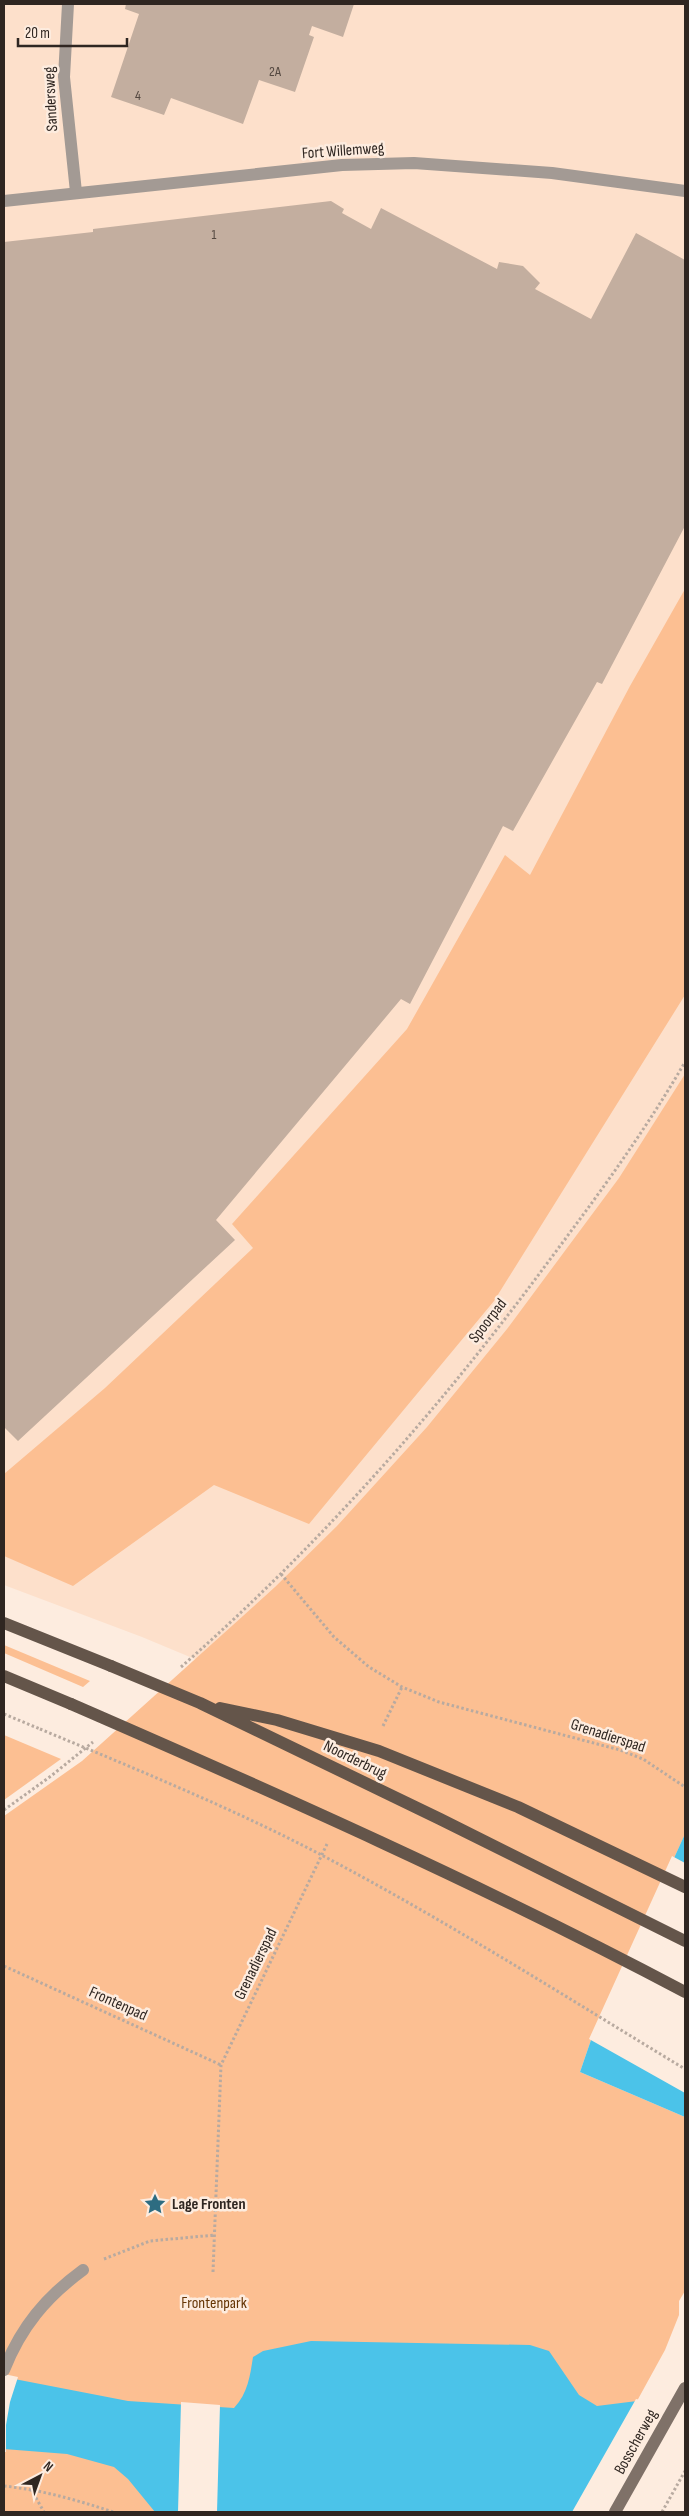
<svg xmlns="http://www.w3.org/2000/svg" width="689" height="2516" font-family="'Sofia Sans Condensed',sans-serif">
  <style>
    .built { fill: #fde0cb }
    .green { fill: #fcbf92 }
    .water { fill: #4bc3e9 }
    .pier { fill: #fdecdf }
    .building { fill: #c3ae9f }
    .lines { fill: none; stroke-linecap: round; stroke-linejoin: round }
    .path { stroke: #b8aaa0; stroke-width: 3; stroke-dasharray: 2.5 2.5; stroke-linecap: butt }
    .street { stroke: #a39a94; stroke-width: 12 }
    .secondary { stroke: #7f7168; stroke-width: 12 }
    .primary { stroke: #64554a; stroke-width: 12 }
    .path-bridge { stroke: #b8aaa0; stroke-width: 3; stroke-dasharray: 2.5 2.5; stroke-linecap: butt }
    .primary-bridge { stroke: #64554a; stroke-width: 12 }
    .labels { text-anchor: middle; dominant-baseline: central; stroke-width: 5; stroke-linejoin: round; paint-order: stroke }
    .number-label { font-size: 14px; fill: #544840 }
    .street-label { font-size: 16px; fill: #2f2621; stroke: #fdecdf }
    .poi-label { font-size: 16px; font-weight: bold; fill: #2f2621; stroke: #fdecdf; text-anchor: start }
    .park-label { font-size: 16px; fill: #663606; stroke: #fdecdf }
  </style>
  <rect width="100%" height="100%" fill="#fdecdf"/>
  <!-- built -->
  <path class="built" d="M4 4H685V1863L142 1637 4 1585Z"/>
  <!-- green -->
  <path class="green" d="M685 589V995L494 1301 309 1524 214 1485 73 1586 4 1556V1474L105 1388 253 1248 232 1224 407 1029 505 855 530 875 630 686Z
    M685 1074V1834L591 2040 580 2072 685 2117V2291L679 2301V2315L665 2350 637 2401 551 2512H4V1816L82 1761 275 1587 337 1526 427 1427 507 1329 619 1178Z
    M4 1645 90 1681 83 1687 4 1653Z
    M4 1735 61 1759 4 1800Z"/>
  <!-- water -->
  <path class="water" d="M685 1834V2117L580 2072 591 2040Z
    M311 2341 530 2345 549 2351 579 2395 597 2406 637 2401 685 2512H155L128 2479 114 2467 67 2454 4 2449V2377L128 2401 234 2408C248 2393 250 2376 253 2357L263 2351Z"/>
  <!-- pier -->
  <path class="pier" d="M672 1856 685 1863V2093L589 2039Z
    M4 2374 18 2377 10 2402 6 2425V2452H4Z
    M636 2399 685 2410V2512H572Z
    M181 2402 220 2405 217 2512H178Z"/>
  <!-- building -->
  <path class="building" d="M126 4H354L343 37 312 26 309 35 314 37 295 92 259 80 243 124 171 98 164 115 111 97 139 14 125 9Z
    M331 201 344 209 342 213 371 229 381 208 497 269 499 262 523 266 540 283 535 289 591 319 636 233 685 260V526L602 684 597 682 513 831 503 826 410 1004 401 999 216 1220 235 1240 18 1441 4 1427V242L93 232V229Z"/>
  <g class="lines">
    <!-- path -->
    <path class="path" d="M281 1574 334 1637 369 1667 402 1687 439 1702 620 1750 643 1759 685 1787
      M181 1667C320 1545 442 1406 551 1258 599 1194 645 1131 685 1062
      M4 1714 40 1729
      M383 1726 402 1687
      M4 1810 51 1776 93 1742
      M4 1966 221 2065
      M104 2259 150 2241 215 2235
      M213 2272 221 2065 327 1844
      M4 2486C42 2490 77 2500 113 2512
      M31 2489 44 2512
      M662 2512 685 2471"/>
    <!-- street -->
    <path class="street" d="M68 4 64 77 76 192
      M4 201 342 165 414 163 552 173 685 191
      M4 2370C21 2327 46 2297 83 2270"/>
    <!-- secondary -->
    <path class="secondary" d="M615 2512 685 2388"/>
    <!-- primary -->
    <path class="primary" d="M4 1623 111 1666
      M4 1676 71 1704"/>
    <!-- path-bridge -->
    <path class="path-bridge" d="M40 1729C131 1767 222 1804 310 1849 439 1916 561 1994 685 2069"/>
    <!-- primary-bridge -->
    <path class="primary-bridge" d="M111 1666 200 1703 440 1819 685 1941
      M71 1704C278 1794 485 1886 685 1992
      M220 1708 277 1720 379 1751 518 1807 685 1887"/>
  </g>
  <!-- icons -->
  <defs>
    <g id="sight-bare" transform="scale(1.725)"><path d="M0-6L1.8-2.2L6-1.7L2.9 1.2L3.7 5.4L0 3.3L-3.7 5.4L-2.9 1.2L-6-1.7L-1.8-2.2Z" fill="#2d6c81" stroke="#fdecdf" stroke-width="2.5" paint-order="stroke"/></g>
  </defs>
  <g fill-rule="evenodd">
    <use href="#sight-bare" x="155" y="2204"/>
  </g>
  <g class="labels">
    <!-- number labels -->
    <g class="number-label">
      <text x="275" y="71">2A</text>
      <text x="138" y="95">4</text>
      <text x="214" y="234">1</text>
    </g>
    <!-- street labels -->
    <g class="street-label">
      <text transform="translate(51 99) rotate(-93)">Sandersweg</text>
      <text transform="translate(343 151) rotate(-4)">Fort Willemweg</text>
      <text transform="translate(488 1321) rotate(-52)">Spoorpad</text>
      <text transform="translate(608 1736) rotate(18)">Grenadierspad</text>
      <text transform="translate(355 1760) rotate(26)">Noorderbrug</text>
      <text transform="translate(256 1964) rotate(-64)">Grenadierspad</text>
      <text transform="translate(118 2004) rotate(24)">Frontenpad</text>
      <text transform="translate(636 2442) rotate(-61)">Bosscherweg</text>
    </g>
    <!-- poi labels -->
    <g class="poi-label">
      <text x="172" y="2204">Lage Fronten</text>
    </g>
    <!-- park labels -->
    <g class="park-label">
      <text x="214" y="2303">Frontenpark</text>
    </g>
  </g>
  <!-- border -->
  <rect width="689" height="2516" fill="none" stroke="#2f2621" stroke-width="10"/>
  <!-- north arrow -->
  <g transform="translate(40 2476) rotate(41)" stroke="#fdecdf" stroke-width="4" paint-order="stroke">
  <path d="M0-4L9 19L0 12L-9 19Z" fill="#2f2621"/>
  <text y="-8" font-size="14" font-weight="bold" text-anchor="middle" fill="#2f2621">N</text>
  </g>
  <!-- scale -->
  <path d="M18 38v8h109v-8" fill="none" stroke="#2f2621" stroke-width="2.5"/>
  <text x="25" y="38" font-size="15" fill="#2f2621" stroke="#fdecdf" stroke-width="4" paint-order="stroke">20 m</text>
</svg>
